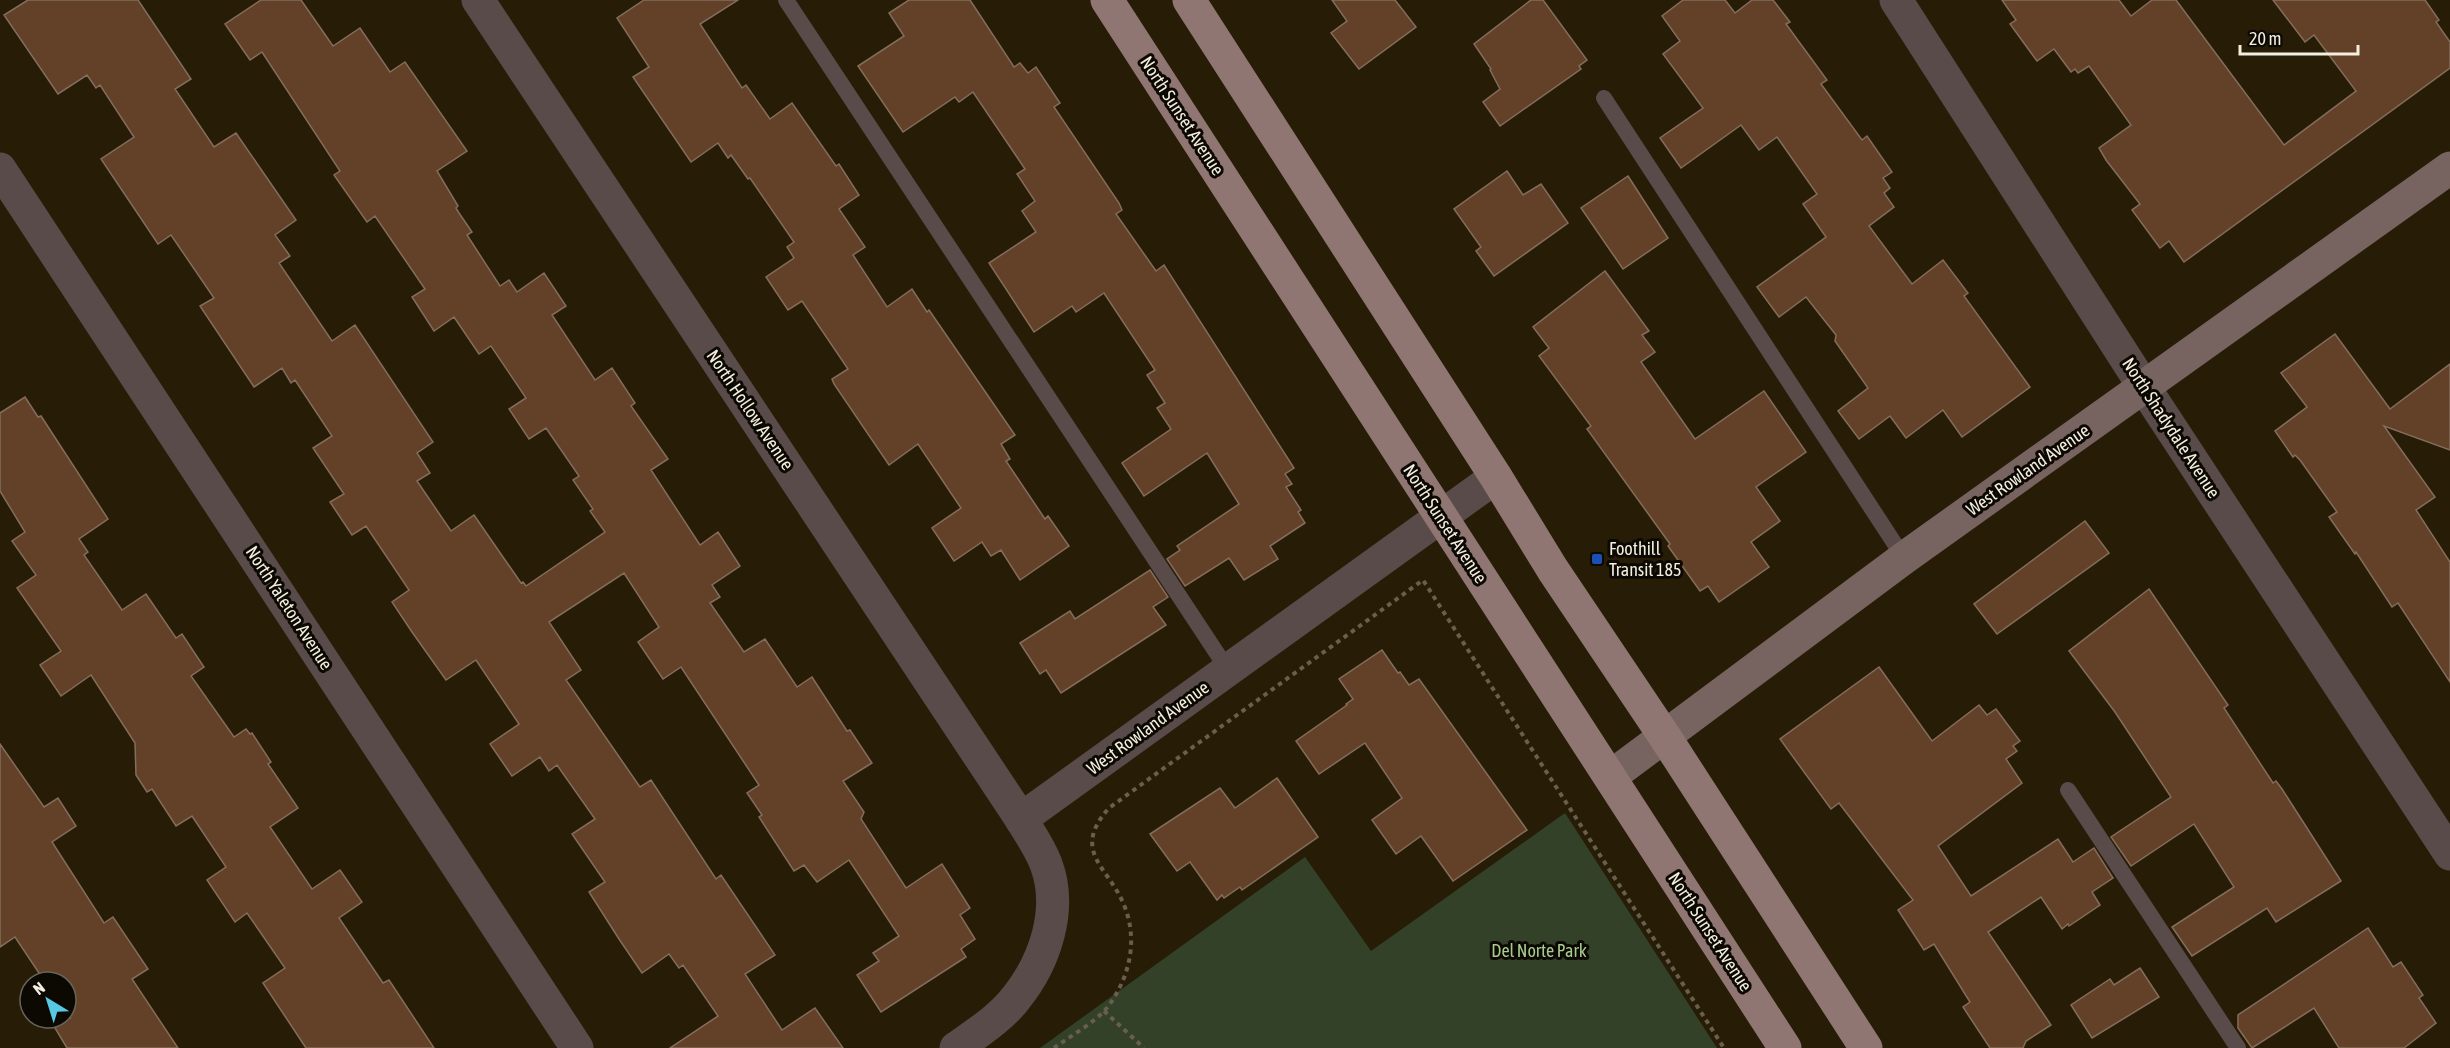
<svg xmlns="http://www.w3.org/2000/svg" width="2450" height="1048" font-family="'Asap Condensed',sans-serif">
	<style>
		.green { fill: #334129 }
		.building { fill: #624128; stroke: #846d5c; stroke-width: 1.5 }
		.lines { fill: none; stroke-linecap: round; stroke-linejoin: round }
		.path { stroke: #685f4c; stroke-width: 4; stroke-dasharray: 4.5 4.5; stroke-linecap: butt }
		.lane { stroke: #584b49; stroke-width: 16 }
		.street { stroke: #584b49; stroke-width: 33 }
		.secondary { stroke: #776360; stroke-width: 33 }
		.primary { stroke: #907672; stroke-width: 33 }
		.transit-dot { fill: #1a4fb4; stroke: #0c0802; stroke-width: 2 }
		.labels { text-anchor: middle; stroke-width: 6; stroke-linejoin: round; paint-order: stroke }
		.street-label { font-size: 18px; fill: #f4eee0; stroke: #0c0802 }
		.poi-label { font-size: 18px; fill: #f4eee0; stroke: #0c0802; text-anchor: start }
		.park-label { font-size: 18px; fill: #a8cb8f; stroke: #0c0802 }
	</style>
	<rect width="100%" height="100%" fill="#271d07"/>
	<!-- green -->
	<polygon class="green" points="1565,813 1717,1048 1040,1048 1305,857 1371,951"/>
	<!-- building -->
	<g class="building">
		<polygon points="28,0 138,0 191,79 175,89 214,147 236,133 296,220 275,235 290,256 279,263 332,341 355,325 433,442 417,453 430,473 417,481 451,531 474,515 521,583 523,582 526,586 605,532 590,511 593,509 573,480 579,476 546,428 529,439 509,409 526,398 491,346 479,354 454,317 434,331 412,297 425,289 375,216 367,222 334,175 340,171 262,52 250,60 225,24 261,0 301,0 333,46 360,28 390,72 405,62 467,151 437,171 458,206 456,208 459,213 472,232 467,235 500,286 509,280 517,292 544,273 566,306 552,315 595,380 612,368 635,403 631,406 668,459 651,470 700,545 718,532 740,566 712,585 720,597 710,603 744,652 765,639 797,687 812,677 847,731 850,730 872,763 843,781 864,812 861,819 906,888 942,864 970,908 960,915 975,939 961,949 966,957 881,1012 857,975 879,961 873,953 899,936 849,860 817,882 804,865 794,871 759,817 762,815 747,793 759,785 681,667 663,679 638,642 659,627 624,573 549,622 581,670 566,680 640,787 651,780 716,879 721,875 775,955 745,974 782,1030 815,1008 843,1048 670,1048 718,1016 683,965 679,968 669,954 642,973 619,939 589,892 605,882 572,834 595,819 557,765 549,771 540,757 512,776 490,744 519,724 476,660 446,680 412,632 392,602 409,590 366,526 352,535 330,502 344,494 313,448 332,436 295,380 291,383 282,368 254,387 200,306 214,298 171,235 158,244 101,159 134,137 100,85 96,88 87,75 58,94 4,15"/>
		<polygon points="644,0 738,0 700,24 742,88 746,85 770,119 792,103 836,166 839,164 859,195 839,209 865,247 853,255 887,307 912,289 927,312 929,310 1015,435 1001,444 1010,459 1006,461 1045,519 1048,516 1069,546 1020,580 1001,550 991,556 982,542 954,561 932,528 961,508 918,444 889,465 834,384 832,379 848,369 802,301 788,310 766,277 794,258 787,247 794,242 750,178 748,179 731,155 728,158 718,143 691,162 633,77 649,67 617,18"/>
		<polygon points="909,0 970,0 1014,67 1020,63 1028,73 1036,67 1060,103 1054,107 1119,203 1122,210 1116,214 1156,271 1164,265 1294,468 1285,474 1292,484 1286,487 1301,510 1298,512 1305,523 1270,546 1278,559 1244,580 1229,558 1185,586 1167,559 1180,550 1177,546 1239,504 1207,453 1144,496 1122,463 1171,429 1157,408 1165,403 1147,375 1155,370 1104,293 1076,312 1072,306 1034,332 989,263 1036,232 1022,211 1035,201 1017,174 1025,169 973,92 959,102 955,97 903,132 858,66 904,36 889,13"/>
		<polygon points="1332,0 1395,0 1416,27 1359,69 1331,33 1347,21"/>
		<polygon points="1531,0 1543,0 1587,60 1579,66 1581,69 1500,126 1483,102 1500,89 1490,70 1491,69 1474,44"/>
		<polygon points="1683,0 1725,0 1735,13 1752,0 1773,0 1790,22 1786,24 1827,80 1821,84 1862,140 1867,136 1892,172 1883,178 1890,188 1884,193 1894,207 1869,226 1912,284 1943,260 1968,293 1964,296 2030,387 1962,437 1943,410 1906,438 1890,416 1859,439 1838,411 1868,388 1835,341 1836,335 1806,297 1779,317 1757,287 1826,237 1803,204 1817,194 1777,137 1759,150 1741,125 1681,168 1660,138 1703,108 1663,54 1680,41 1662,16"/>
		<polygon points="2002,0 2119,0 2131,16 2152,0 2176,0 2284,145 2356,91 2314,35 2305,42 2273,0 2425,0 2439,20 2436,22 2450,42 2450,68 2184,262 2169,241 2160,248 2132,210 2140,204 2106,160 2099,148 2131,125 2089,66 2078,73 2075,69 2071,72 2054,49 2037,61 2010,24 2016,20"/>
		<polygon points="1507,171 1523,195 1541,184 1568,223 1494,276 1476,251 1481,247 1454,209"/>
		<polygon points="1628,176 1668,238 1623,269 1581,208"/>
		<polygon points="1605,271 1649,331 1642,335 1655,352 1641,362 1695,439 1764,391 1806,452 1756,487 1780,521 1751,542 1769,567 1719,602 1708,586 1700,591 1668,546 1670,544 1587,429 1591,426 1539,356 1549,348 1533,327"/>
		<polygon points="2335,334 2390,409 2450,364 2450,450 2384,426 2435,497 2416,510 2450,562 2450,682 2398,603 2392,607 2356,552 2355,554 2329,517 2337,512 2300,460 2295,455 2293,457 2275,431 2307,407 2281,373"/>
		<polygon points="25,397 38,417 41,416 108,519 79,539 88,552 84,555 122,610 146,594 176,638 182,634 204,667 191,676 234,737 246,729 250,734 252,733 271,762 268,764 298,808 270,827 312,889 340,870 362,902 339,918 383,983 389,980 434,1048 306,1048 263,983 285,968 247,913 235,922 207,880 226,867 192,816 176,826 152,789 147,792 136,775 135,743 91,675 61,696 40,665 61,651 17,588 36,575 12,541 25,532 0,491 0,413"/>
		<polygon points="2085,521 2109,553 1997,634 1974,604"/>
		<polygon points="1150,570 1168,597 1153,607 1166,625 1061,693 1046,670 1040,674 1020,643 1070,611 1075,619"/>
		<polygon points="2149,589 2228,705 2224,708 2273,783 2276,781 2282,789 2341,881 2276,922 2267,908 2192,956 2172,927 2234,887 2194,824 2131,866 2111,837 2171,797 2115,712 2069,651"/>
		<polygon points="1382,650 1398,673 1400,672 1409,685 1419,679 1527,830 1453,881 1421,836 1396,854 1372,820 1402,798 1365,743 1319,774 1296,741 1347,705 1346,704 1353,699 1339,679"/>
		<polygon points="1879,667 1932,741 1979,705 1987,715 1996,709 2020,741 2013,746 2017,751 2006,759 2022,783 1938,846 1971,896 2058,839 2073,862 2094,848 2113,878 2092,892 2100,905 2069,926 2068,924 2062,929 2041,897 1988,932 2051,1025 2026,1041 2023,1048 1990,1048 1963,1007 1970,1002 1934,944 1924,950 1898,910 1913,900 1839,803 1831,809 1780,739"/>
		<polygon points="0,744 44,807 58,798 76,826 52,842 104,923 113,917 148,969 132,979 178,1048 67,1048 49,1018 70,1018 66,1013 66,982 45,982 15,937 0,947"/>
		<polygon points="1277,778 1318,837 1242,890 1240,887 1224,898 1222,895 1217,900 1190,862 1177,871 1150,834 1220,788 1235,808"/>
		<polygon points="2368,928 2393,967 2401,962 2423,995 2419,998 2436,1023 2404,1048 2339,1048 2314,1008 2252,1048 2238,1028 2238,1015"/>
		<polygon points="2140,968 2159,997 2092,1038 2071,1005 2110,979 2114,985"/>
	</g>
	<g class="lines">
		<!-- path -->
		<g class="path">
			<polyline points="1104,1011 1144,1048"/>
			<path d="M 1054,1048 C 1069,1037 1094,1023 1106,1009 C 1129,980 1139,941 1124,905 C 1109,867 1070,852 1109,808 L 1423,580 L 1724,1048"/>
		</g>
		<!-- lane -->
		<g class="lane">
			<polyline points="786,0 1228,670"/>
			<polyline points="1604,98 1904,558"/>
			<polyline points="2068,790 2238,1048"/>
		</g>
		<!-- street -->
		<g class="street">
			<path d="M 478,0 L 1021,819 C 1030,834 1040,848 1046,864 C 1063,909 1045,962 1016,998 C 1001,1018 977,1033 956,1048"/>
			<polyline points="1896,0 2144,387 2450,854"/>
			<polyline points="0,169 577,1048"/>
			<polyline points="1021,819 1496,477"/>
		</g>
		<!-- secondary -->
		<polyline class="secondary" points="1610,777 1904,558 2450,168"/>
		<!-- primary -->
		<g class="primary">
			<polyline points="1107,0 1785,1048"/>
			<polyline points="1189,0 1496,477 1553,570 1665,737 1866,1048"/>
		</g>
	</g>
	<!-- markers -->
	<rect class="transit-dot" x="1591" y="553" width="12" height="12" rx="3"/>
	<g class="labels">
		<!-- street labels -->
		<g class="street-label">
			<text transform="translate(1182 116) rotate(57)" y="6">North Sunset Avenue</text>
			<text transform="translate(750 410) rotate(56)" y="6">North Hollow Avenue</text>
			<text transform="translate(2171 428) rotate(57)" y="6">North Shadydale Avenue</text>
			<text transform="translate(2028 470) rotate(-35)" y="6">West Rowland Avenue</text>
			<text transform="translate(1445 524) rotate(57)" y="6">North Sunset Avenue</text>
			<text transform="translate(289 608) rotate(57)" y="6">North Yaleton Avenue</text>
			<text transform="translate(1148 728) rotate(-36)" y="6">West Rowland Avenue</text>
			<text transform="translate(1710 932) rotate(57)" y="6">North Sunset Avenue</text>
		</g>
		<!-- poi labels -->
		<g class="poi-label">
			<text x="1609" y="555">Foothill<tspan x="1609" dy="21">Transit 185</tspan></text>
		</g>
		<!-- park labels -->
		<g class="park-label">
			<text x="1539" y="957">Del Norte Park</text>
		</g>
	</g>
	<!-- north arrow -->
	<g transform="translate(48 1000) rotate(322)"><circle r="28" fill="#0c0802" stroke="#69645b" stroke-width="1.5"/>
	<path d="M0-4.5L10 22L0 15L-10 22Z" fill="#57c9e3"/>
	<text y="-9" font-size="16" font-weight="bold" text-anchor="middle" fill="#f4eee0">N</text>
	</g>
	<!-- scale -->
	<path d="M2240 45v9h118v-9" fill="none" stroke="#f4eee0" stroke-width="3"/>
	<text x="2249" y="45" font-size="18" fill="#f4eee0" stroke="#0c0802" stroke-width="4.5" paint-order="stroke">20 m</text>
</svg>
